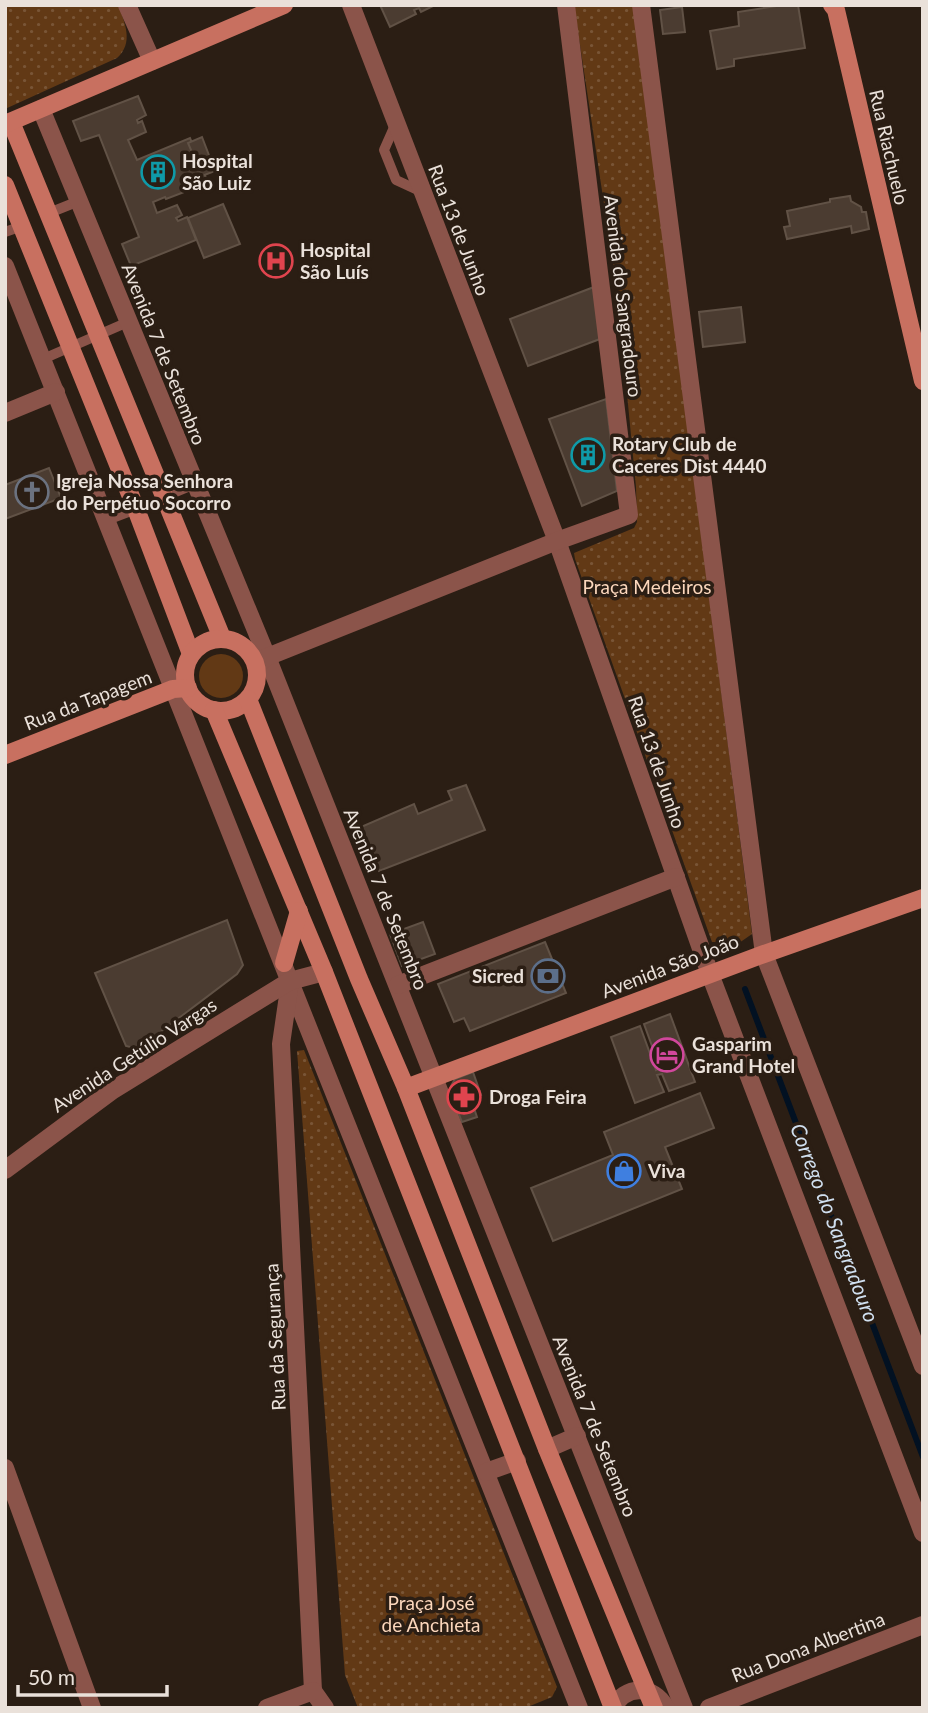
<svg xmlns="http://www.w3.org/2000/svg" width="928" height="1713" font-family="Lato,sans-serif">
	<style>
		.grass { fill: #623915 }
		.park { fill: url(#park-dots) }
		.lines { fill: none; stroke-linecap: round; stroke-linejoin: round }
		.stream { stroke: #021122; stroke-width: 6 }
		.building { fill: #4b3c31; stroke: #615246; stroke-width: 2 }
		.lane { stroke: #8b544a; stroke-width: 10 }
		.street { stroke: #8b544a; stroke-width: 18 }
		.secondary { stroke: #c87060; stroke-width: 18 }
		.labels { text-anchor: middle; stroke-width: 7; stroke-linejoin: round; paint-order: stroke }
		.street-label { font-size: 19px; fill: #eae1da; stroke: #2b1e14 }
		.poi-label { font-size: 19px; font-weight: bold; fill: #eae1da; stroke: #2b1e14; text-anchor: start }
		.park-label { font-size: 19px; fill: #fcd7bc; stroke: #2b1e14 }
		.water-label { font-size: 21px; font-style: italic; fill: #d0dfef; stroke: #2b1e14 }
	</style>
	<defs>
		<pattern id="park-dots" width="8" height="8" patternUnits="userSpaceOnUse" patternTransform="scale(1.75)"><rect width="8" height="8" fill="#623915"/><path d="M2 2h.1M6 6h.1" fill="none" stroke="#795536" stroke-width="1.8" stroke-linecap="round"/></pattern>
	</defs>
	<rect width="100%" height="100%" fill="#2b1e14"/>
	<!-- grass -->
	<circle class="grass" cx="221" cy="676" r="22"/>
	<!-- park -->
	<g class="park">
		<path d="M 5,5 L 118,5 C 125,23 134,43 117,58 L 5,109 Z"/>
		<polygon points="574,5 634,5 752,934 739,943 712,942 575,559 574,553 634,528 637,522 636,487 617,290"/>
		<polygon points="304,1050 557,1687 552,1697 525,1708 358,1708 345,1675 297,1051"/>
	</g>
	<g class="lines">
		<!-- stream -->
		<polyline class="stream" points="745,989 923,1457"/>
	</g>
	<!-- building -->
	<g class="building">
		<polygon points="380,5 435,5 421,12 419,8 414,10 416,14 390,27"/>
		<polygon points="783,5 798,5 805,48 734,59 734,66 717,69 710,31 739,26 738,12"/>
		<polygon points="682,7 685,32 663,34 660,10"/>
		<polygon points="138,96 146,115 137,120 138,123 142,121 146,132 128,140 137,160 190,138 208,183 166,199 165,197 153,202 157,213 177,205 182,215 176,218 178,221 187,217 196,240 131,266 122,244 139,237 99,135 81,141 73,121"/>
		<polygon points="202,137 215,171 202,176 188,143"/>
		<polygon points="850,196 851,201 861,207 862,212 866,212 869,229 852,233 851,226 787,239 784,227 790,226 787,211 830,202 830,199"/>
		<polygon points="223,204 240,244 204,258 188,218"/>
		<polygon points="594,287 600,339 528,366 510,319"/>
		<polygon points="741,307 745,342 703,347 699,312"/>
		<polygon points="606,399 617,491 582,506 549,419"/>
		<polygon points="49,468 61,498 5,519 5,485"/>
		<polygon points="466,785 485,830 379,871 361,827 414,804 418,814 452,800 448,791"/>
		<polygon points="227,920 243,965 237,974 138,1049 126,1046 95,973"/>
		<polygon points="423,922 435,954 402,966 390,934"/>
		<polygon points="545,942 566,993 470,1031 464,1018 454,1022 438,984"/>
		<polygon points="670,1014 695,1082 669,1091 662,1074 657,1075 664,1092 635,1103 611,1037 640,1026 656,1070 660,1068 644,1024"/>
		<polygon points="473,1072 481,1095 471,1099 477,1117 462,1122 450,1092 451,1086 455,1079"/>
		<polygon points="700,1093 714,1128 665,1147 682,1189 553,1241 531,1188 613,1155 604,1132"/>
	</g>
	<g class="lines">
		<!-- lane -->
		<g class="lane">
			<polyline points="396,123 384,150 396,180 422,192"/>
			<polyline points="49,213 79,201"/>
			<polyline points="5,232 22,226"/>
			<polyline points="43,359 128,322"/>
			<polyline points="164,497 195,484"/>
			<polyline points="107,520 136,509"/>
		</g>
		<!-- street -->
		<g class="street">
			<polyline points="127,5 152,61"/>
			<polyline points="351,5 557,541 710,974 923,1533"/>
			<polyline points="641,5 764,954 923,1366"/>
			<polyline points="41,109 267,657 684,1708"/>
			<polyline points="5,266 579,1708"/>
			<polyline points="5,413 56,392"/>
			<polyline points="256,665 267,657 557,541 629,515 566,5"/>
			<polyline points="290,982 281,1044 313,1691"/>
			<polyline points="398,985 676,877"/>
			<polyline points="5,1170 113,1090 290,981 324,972"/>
			<polyline points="547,1449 577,1436"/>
			<polyline points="5,1468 92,1708"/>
			<polyline points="486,1472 517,1461"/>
			<polyline points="313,1691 325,1708"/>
			<polyline points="267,1708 313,1691"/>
			<path d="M 613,1708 C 625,1685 653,1684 666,1708"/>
			<polyline points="709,1708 923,1625"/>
		</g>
		<!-- secondary -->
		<g class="secondary">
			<polyline points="832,5 836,10 923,381"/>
			<polyline points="11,122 222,638"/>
			<polyline points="5,124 284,5"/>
			<polyline points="5,185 136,509 191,654"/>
			<circle cx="221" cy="675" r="36"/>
			<polyline points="248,699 359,979 406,1088 547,1449 654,1708"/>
			<polyline points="214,710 324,972 613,1708"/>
			<polyline points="5,755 173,689 188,688"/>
			<polyline points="284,963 299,911"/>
			<polyline points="406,1088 764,954 923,898"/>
		</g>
	</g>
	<!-- icons -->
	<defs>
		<symbol id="building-ring" viewBox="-11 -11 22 22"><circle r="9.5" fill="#2b1e14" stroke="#0f9aa8" stroke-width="1.5"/><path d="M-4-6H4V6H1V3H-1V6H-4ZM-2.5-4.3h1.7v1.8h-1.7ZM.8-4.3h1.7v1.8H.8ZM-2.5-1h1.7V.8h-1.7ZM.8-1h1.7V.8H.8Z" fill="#0f9aa8"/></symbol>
		<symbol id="hospital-ring" viewBox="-11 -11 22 22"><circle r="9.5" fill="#2b1e14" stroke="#e0444e" stroke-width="1.5"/><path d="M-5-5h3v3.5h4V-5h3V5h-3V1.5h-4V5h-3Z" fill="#e0444e"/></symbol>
		<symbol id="church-ring" viewBox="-11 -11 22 22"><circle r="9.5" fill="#2b1e14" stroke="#6b7280" stroke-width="1.5"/><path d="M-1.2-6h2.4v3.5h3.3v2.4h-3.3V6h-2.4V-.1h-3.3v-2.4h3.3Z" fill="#6b7280"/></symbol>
		<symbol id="bank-ring" viewBox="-11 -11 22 22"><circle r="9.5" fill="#2b1e14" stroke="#5c6f8a" stroke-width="1.5"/><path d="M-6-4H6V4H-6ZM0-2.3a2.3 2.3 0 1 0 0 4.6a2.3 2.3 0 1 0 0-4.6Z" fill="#5c6f8a"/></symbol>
		<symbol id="hotel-ring" viewBox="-11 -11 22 22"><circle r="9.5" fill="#2b1e14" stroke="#d1479c" stroke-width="1.5"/><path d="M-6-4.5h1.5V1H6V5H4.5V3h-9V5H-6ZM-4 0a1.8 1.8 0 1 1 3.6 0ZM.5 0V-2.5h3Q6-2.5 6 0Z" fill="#d1479c"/></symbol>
		<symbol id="pharmacy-ring" viewBox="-11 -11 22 22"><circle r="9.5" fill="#2b1e14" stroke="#e0444e" stroke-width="1.5"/><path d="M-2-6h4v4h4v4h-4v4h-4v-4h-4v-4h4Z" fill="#e0444e"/></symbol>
		<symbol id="shop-ring" viewBox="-11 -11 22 22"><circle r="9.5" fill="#2b1e14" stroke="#3f7fe0" stroke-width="1.5"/><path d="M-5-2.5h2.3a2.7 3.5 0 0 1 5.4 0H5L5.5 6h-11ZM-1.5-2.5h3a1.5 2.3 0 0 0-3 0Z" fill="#3f7fe0"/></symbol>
	</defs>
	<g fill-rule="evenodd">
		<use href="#building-ring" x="139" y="153" width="38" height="38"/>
		<use href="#hospital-ring" x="257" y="242" width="38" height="38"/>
		<use href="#building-ring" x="569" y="436" width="38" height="38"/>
		<use href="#church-ring" x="13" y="473" width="38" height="38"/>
		<use href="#bank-ring" x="529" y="957" width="38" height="38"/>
		<use href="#hotel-ring" x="648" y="1036" width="38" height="38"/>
		<use href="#pharmacy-ring" x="445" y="1078" width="38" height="38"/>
		<use href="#shop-ring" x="605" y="1152" width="38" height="38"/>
	</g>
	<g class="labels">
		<!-- street labels -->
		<g class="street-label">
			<text transform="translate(889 147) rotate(77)" y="7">Rua Riachuelo</text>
			<text transform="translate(459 230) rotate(69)" y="7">Rua 13 de Junho</text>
			<text transform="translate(623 296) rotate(83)" y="7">Avenida do Sangradouro</text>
			<text transform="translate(164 354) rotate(68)" y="7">Avenida 7 de Setembro</text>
			<text transform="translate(88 700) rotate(-21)" y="7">Rua da Tapagem</text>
			<text transform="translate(657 762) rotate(71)" y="7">Rua 13 de Junho</text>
			<text transform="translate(386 899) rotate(68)" y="7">Avenida 7 de Setembro</text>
			<text transform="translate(670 966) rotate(-21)" y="7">Avenida São João</text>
			<text transform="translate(134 1055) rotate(-33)" y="7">Avenida Getúlio Vargas</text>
			<text transform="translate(275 1337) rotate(-93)" y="7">Rua da Segurança</text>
			<text transform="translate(595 1426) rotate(68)" y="7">Avenida 7 de Setembro</text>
			<text transform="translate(808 1647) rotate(-21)" y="7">Rua Dona Albertina</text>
		</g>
		<!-- poi labels -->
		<g class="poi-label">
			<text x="182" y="168">Hospital<tspan x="182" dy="22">São Luiz</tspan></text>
			<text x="300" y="257">Hospital<tspan x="300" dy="22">São Luís</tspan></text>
			<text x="612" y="451">Rotary Club de<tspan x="612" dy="22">Caceres Dist 4440</tspan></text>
			<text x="56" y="488">Igreja Nossa Senhora<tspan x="56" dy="22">do Perpétuo Socorro</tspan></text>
			<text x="524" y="983" text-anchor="end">Sicred</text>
			<text x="692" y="1051">Gasparim<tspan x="692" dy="22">Grand Hotel</tspan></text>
			<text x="489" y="1104">Droga Feira</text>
			<text x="648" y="1178">Viva</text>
		</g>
		<!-- park labels -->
		<g class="park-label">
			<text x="647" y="594">Praça Medeiros</text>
			<text x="431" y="1610">Praça José<tspan x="431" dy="22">de Anchieta</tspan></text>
		</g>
		<!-- water labels -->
		<g class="water-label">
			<text transform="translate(834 1223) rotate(69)" y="7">Corrego do Sangradouro</text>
		</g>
	</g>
	<!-- border -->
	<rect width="928" height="1713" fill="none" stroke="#eae1da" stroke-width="14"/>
	<!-- scale -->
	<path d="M18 1685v10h149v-10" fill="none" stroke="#eae1da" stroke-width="3.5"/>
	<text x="28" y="1685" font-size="21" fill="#eae1da" stroke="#2b1e14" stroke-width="5" paint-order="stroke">50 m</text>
</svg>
